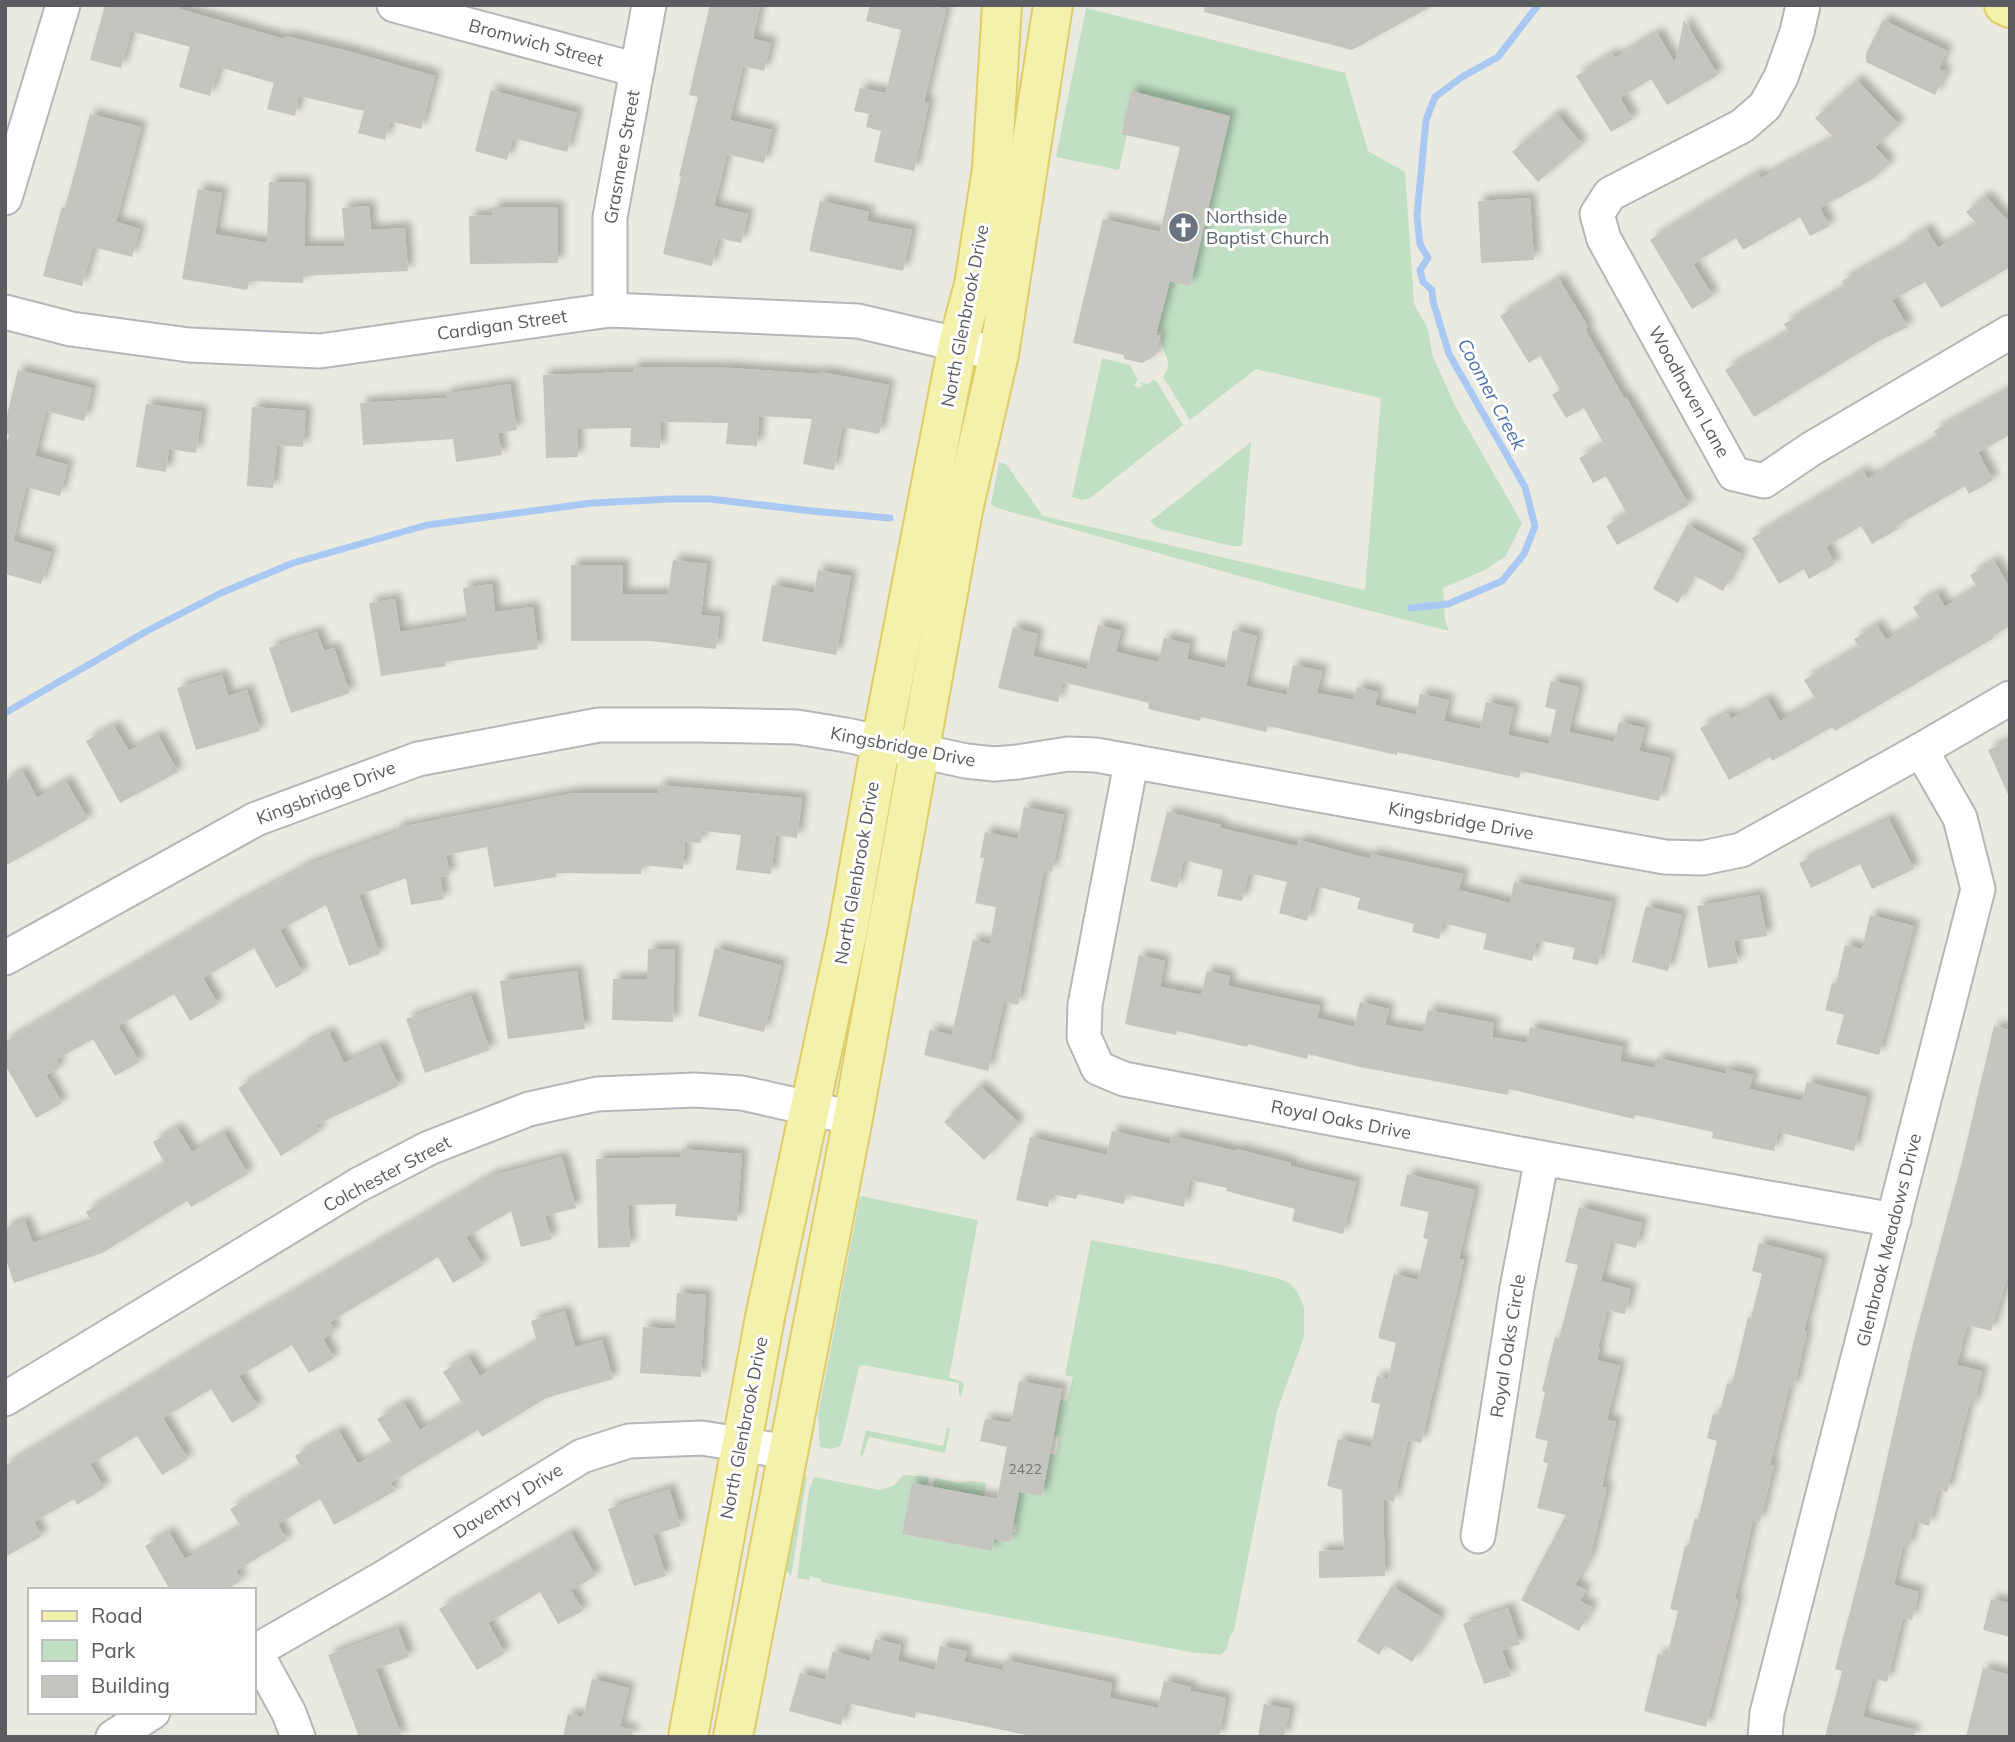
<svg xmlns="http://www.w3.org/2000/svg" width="2015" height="1742" font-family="Mulish,sans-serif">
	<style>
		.green { fill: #c1dfc5 }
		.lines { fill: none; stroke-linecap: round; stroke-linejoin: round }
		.stream { stroke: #a9c9f3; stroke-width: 7 }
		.building { fill: #c6c4be; filter: url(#shadow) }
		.minor-casing { stroke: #b4b6ba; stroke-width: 37 }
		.major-casing { stroke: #decc67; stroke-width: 42 }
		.minor { stroke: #fff; stroke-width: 33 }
		.major { stroke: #f4f1ad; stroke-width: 38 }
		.labels { text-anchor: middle; stroke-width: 6; stroke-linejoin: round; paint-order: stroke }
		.number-label { font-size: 14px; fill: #757678 }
		.street-label { font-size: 18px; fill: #5a5c60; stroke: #fff }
		.worship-label { font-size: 18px; fill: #5b616d; stroke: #fff; text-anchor: start }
		.water-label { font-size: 19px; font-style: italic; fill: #5073b2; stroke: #fff }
	</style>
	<defs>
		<filter id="shadow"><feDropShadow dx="6" dy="-6" stdDeviation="3.5" flood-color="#0004"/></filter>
	</defs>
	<rect width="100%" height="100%" fill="#ebeae1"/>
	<!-- green -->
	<g class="green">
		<path d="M 1086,8 L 1345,73 L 1368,151 L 1405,172 L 1414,304 L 1428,329 L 1432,354 L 1455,406 L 1522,523 L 1506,556 L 1485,570 L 1443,588 L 1445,620 L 1449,631 L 1297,592 L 997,508 L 991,504 L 999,462 L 1006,464 L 1043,516 L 1365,590 L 1381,398 L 1256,369 L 1190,420 L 1163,377 C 1177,357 1157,354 1162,332 L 1157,331 L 1170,281 L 1190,285 L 1230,116 L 1132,92 L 1121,133 L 1127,135 L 1119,170 L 1056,157 Z"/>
		<polygon points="1102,358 1130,365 1138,380 1134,385 1138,388 1142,385 1139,382 1148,384 1153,380 1157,382 1183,425 1090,498 1082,500 1072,497"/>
		<polygon points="1251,442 1242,546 1232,546 1157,528 1150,521 1156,517"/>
		<polygon points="860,1196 978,1220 949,1378 962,1381 964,1385 961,1397 959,1395 959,1383 862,1365 859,1367 842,1442 840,1446 831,1449 820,1447 818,1415"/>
		<polygon points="1091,1240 1226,1266 1280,1279 1289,1283 1297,1291 1304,1307 1304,1337 1277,1411 1234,1630 1229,1638 1227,1650 1220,1655 1190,1652 862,1590 821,1582 821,1579 810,1576 809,1580 797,1578 809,1490 814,1477 880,1490 893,1486 904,1475 929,1477 927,1486 912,1484 902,1534 992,1551 994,1539 1016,1532 1017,1525 1013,1524 1019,1492 1042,1496 1050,1454 1056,1455 1059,1437 1054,1436 1060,1400 1067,1401 1073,1377 1065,1375"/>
		<polygon points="947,1428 950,1428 945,1453 869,1437 863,1455 860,1456 866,1430 943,1446"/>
		<polygon points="807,1476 791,1576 783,1568 787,1545 790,1545 793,1534 790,1533 801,1480"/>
		<polygon points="935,1478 958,1483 972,1481 986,1483 984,1497 933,1488"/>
	</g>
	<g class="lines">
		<!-- stream -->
		<g class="stream">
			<polyline points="1411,608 1448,604 1502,581 1524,554 1535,526 1525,487 1449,354 1433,301 1432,290 1423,282 1420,270 1428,258 1420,244 1417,216 1426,120 1435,97 1462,77 1498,57 1538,5"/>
			<polyline points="5,713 147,631 221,593 293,563 427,525 592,503 672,499 710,499 812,511 890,518"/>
		</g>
	</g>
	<!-- building -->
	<g class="building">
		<polygon points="105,5 181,5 180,9 284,39 285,36 348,51 435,76 421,129 390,121 385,140 358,133 364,111 299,96 295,116 267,109 274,83 219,67 210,96 179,87 190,47 131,31 121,68 90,60"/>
		<polygon points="710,5 760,5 753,39 771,43 764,71 743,66 730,120 772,130 764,163 727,154 714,206 748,214 741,243 718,238 712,266 663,254 681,177 679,176 698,97 689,95"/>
		<polygon points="870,5 928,5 946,9 924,102 929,102 914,171 874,162 881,131 866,127 869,114 854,111 860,88 886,93 901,30 866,21"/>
		<polygon points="1205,5 1434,5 1352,50 1204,12"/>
		<polygon points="1684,20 1718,75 1667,105 1651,79 1620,98 1633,119 1611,132 1576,76 1612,54 1615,58 1657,33 1675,63"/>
		<polygon points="1883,20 1947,51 1939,69 1946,72 1935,95 1866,62 1866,54"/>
		<polygon points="1857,80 1899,125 1875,147 1890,163 1873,179 1820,208 1830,226 1810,236 1800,217 1743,250 1736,238 1693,264 1713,296 1692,309 1650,240 1758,173 1761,178 1834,138 1815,118"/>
		<polygon points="491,90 577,113 567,152 513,138 507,160 475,151"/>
		<polygon points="1131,91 1230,116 1190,286 1170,281 1156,335 1160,336 1156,355 1142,363 1124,359 1124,355 1073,343 1103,219 1160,232 1180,147 1121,134"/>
		<polygon points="90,114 141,127 116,222 140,229 132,257 93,247 82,286 43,276 62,207 65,208"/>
		<polygon points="1557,114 1582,144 1538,182 1512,152"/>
		<polygon points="269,182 306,183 304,246 345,246 342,208 369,206 371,230 405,228 408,271 303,276 303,283 249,281 247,290 182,279 198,189 222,193 215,234 267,243"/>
		<polygon points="1985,196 2010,223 2010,267 1941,308 1925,282 1892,300 1908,327 1877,342 1754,417 1725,370 1789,332 1784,324 1845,287 1842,281 1904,246 1902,244 1926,229 1938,248 1977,224 1966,212"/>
		<polygon points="1530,198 1534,260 1481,263 1478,201"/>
		<polygon points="820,201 869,212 867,221 912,230 903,271 809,251"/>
		<polygon points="492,207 558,207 558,263 470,264 469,216 493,215"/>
		<polygon points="1559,279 1588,327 1585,329 1624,398 1626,397 1689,505 1617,545 1606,526 1627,514 1606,476 1593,483 1579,458 1604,444 1584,408 1566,418 1552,395 1560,390 1540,356 1529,363 1500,316"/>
		<polygon points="633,367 731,368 820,374 821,372 889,385 879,434 842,427 834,470 803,464 812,419 759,416 757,446 726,444 728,423 661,422 660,448 630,447 631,428 577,429 578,457 546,458 543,375 633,372"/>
		<polygon points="18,370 92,388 84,421 46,411 35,456 68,465 60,496 26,487 13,541 51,552 41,584 5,574 5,451 9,434 5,433 5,423"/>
		<polygon points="510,384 517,430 498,433 502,455 456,462 453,439 363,445 360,403 446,398 446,394"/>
		<polygon points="2010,389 2010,435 1978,452 1993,480 1969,494 1965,486 1896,526 1898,529 1872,544 1861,526 1826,547 1835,564 1809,579 1804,569 1779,584 1752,538 1863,471 1868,479 1938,438 1934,431"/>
		<polygon points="146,404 202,412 196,453 169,449 166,472 136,467"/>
		<polygon points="252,407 306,411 303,447 277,445 273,488 247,486"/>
		<polygon points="1687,525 1742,554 1723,591 1693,575 1678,603 1653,589"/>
		<polygon points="673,560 707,564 701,615 720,617 716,649 651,641 571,641 571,565 623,565 623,594 668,594"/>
		<polygon points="1994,561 2010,588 2010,626 1993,636 1994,638 1835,731 1832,727 1772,761 1770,757 1729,780 1700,728 1728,713 1731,719 1767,699 1780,721 1816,700 1804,680 1859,648 1854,639 1877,625 1886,640 1920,619 1913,607 1937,593 1945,607 1977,588 1970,575"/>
		<polygon points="818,570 851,576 836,655 762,641 772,585 814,593"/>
		<polygon points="492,584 495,612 533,607 538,649 445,662 446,666 381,676 369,603 395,599 400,632 467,621 463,588"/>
		<polygon points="1098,625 1121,631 1116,652 1158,662 1164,638 1190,644 1187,659 1225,668 1233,630 1257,636 1246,686 1287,695 1293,665 1322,671 1317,693 1354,700 1357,687 1378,692 1375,705 1416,715 1420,694 1449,700 1444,721 1480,729 1486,702 1514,708 1508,735 1549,744 1556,710 1545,707 1551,681 1579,687 1569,732 1614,742 1619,722 1645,728 1639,751 1670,758 1659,801 1521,771 1519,778 1397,752 1397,755 1268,726 1266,732 1201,717 1200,721 1148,709 1149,703 1063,682 1058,702 998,688 1013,627 1038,634 1033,656 1087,669"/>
		<polygon points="317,632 324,651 334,648 350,693 291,713 269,648"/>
		<polygon points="222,675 228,696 247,690 260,731 196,750 177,688"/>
		<polygon points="114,726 129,751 158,735 178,772 120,803 86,741"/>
		<polygon points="2010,740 2010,799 1988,750"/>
		<polygon points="22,771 37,798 66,781 88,819 5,866 5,781"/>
		<polygon points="659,785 802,798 797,838 776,835 771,874 736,870 741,835 702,831 701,843 685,842 683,869 641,865 641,874 556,873 556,877 494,887 487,847 446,855 450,875 440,877 444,899 411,905 406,878 359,895 380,954 349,966 326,905 280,930 303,973 276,988 254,948 203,978 218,1004 190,1021 174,994 118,1026 140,1062 115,1076 93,1039 56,1060 60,1068 46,1075 62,1103 36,1118 5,1065 5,1042 231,907 310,864 397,832 396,828 573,793 658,793"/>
		<polygon points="1024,807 1064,815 1052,872 1044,870 1018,1005 1004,1002 988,1071 924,1055 930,1030 952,1035 973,940 990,944 996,907 975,903 984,858 980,858 985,832 1018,839"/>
		<polygon points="1167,812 1221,825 1220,828 1297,846 1299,840 1370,859 1371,854 1463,874 1459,890 1510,903 1514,882 1612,902 1598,965 1572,959 1575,948 1537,940 1532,961 1483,949 1487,934 1443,923 1439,939 1412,932 1414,924 1357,909 1360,898 1316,886 1307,921 1279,913 1287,882 1249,873 1242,901 1217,896 1223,870 1184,860 1177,888 1150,881"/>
		<polygon points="1889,819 1914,869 1872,889 1860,864 1811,888 1799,863"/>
		<polygon points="1759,895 1767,936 1734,941 1738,963 1708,968 1697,906"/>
		<polygon points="1646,906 1682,915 1668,971 1632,962"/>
		<polygon points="1870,915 1914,926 1879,1055 1836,1044 1844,1015 1825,1010 1832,983 1836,984 1845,945 1862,949"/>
		<polygon points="715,948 781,965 764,1032 698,1016"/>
		<polygon points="648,949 675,949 673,1022 612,1020 613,979 647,979"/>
		<polygon points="1139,955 1165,961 1160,987 1201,995 1207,971 1230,976 1228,986 1320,1006 1317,1018 1354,1027 1360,1002 1389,1009 1385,1025 1423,1032 1428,1010 1494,1023 1492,1037 1527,1043 1530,1027 1623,1047 1620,1061 1655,1068 1657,1058 1726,1074 1727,1069 1753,1075 1749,1089 1802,1101 1807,1082 1867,1097 1854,1151 1778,1132 1774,1151 1712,1138 1713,1132 1635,1115 1634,1119 1509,1089 1508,1095 1360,1067 1308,1054 1307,1059 1248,1044 1247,1047 1177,1031 1176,1035 1125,1024"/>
		<polygon points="577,971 585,1029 508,1039 500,981"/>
		<polygon points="471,996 490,1050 425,1073 406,1019"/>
		<polygon points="1994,1026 2010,1030 2010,1268 1991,1331 1967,1325 1957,1365 1982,1371 1974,1406 1969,1405 1947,1492 1938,1490 1929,1526 1915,1522 1908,1548 1903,1546 1894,1585 1919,1592 1912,1620 1903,1617 1887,1682 1873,1678 1863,1717 1915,1730 1914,1737 1825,1737 1842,1671 1835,1669 1869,1538 1913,1344 1962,1162"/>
		<polygon points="329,1032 344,1063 380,1046 399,1086 316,1125 320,1131 281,1156 238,1088 303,1047 302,1045"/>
		<polygon points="980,1086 1019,1123 984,1160 944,1122"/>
		<polygon points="177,1128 192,1152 224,1133 248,1174 191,1207 187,1201 102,1253 14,1283 5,1257 5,1228 25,1221 33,1243 92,1222 86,1212 165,1164 153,1142"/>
		<polygon points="1112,1131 1170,1144 1172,1136 1236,1151 1237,1149 1291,1163 1291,1166 1356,1182 1343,1234 1292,1221 1295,1209 1226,1191 1227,1188 1190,1180 1184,1207 1126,1194 1124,1204 1078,1194 1076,1199 1051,1194 1048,1207 1016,1200 1030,1137 1107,1155"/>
		<polygon points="681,1149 742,1154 737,1221 675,1216 676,1204 628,1205 630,1247 598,1248 596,1159 680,1157"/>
		<polygon points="562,1157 576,1208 545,1216 552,1239 521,1247 511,1211 466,1237 483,1265 453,1283 438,1257 330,1322 335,1331 323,1339 334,1358 309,1373 292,1345 239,1376 258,1407 232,1423 211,1389 163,1418 188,1459 162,1475 137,1436 90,1464 104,1488 77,1505 74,1499 34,1522 42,1536 5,1557 5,1466 190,1353 491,1176"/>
		<polygon points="1407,1174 1475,1190 1459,1259 1464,1260 1421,1443 1408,1440 1394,1502 1383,1499 1385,1576 1319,1578 1319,1551 1344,1550 1342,1490 1327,1486 1338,1439 1371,1447 1380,1404 1371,1402 1377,1376 1388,1379 1396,1343 1378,1338 1394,1274 1418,1280 1428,1239 1423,1238 1429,1212 1400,1206"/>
		<polygon points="1579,1207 1642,1223 1636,1248 1611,1242 1601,1281 1631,1289 1625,1314 1607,1310 1598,1348 1600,1349 1597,1360 1620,1366 1607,1420 1616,1422 1602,1487 1607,1488 1590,1557 1575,1585 1586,1590 1580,1601 1592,1607 1579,1631 1521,1600 1566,1515 1537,1508 1548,1463 1543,1462 1548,1441 1535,1438 1545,1392 1542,1391 1555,1337 1559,1338 1578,1265 1565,1262"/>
		<polygon points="1759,1243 1822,1259 1804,1331 1807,1331 1794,1388 1789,1387 1770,1465 1774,1465 1760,1521 1753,1520 1735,1599 1738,1600 1706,1727 1644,1711 1658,1654 1667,1656 1678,1611 1670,1609 1685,1546 1688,1546 1695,1518 1698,1519 1717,1441 1707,1438 1713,1414 1719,1415 1727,1383 1732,1384 1748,1317 1751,1318 1762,1274 1752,1271"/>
		<polygon points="677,1293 706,1295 701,1377 640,1373 643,1327 675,1329"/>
		<polygon points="565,1311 575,1347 602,1340 613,1379 546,1398 482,1437 478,1430 390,1483 395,1491 334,1525 320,1499 278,1524 287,1540 236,1571 242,1580 226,1590 170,1590 145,1546 169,1532 185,1559 241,1527 230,1509 301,1467 295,1456 339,1431 358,1464 393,1444 377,1419 404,1403 420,1430 463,1404 443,1372 468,1357 480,1376 537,1342 531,1321"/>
		<polygon points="1019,1381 1062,1389 1042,1496 1019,1492 1010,1542 994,1539 992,1551 902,1534 912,1483 997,1499 1007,1447 980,1441 985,1419 1011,1423"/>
		<polygon points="669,1489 681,1526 653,1535 666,1576 634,1586 608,1509"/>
		<polygon points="571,1533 596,1576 571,1590 583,1611 558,1624 540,1592 488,1623 505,1653 477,1670 439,1609"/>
		<polygon points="1392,1586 1441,1617 1412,1662 1385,1645 1379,1655 1357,1641"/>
		<polygon points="1991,1599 2010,1603 2010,1637 1983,1630"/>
		<polygon points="1508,1608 1520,1644 1502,1650 1511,1676 1484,1684 1463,1624"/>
		<polygon points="398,1629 409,1657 376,1669 402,1737 359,1737 328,1655"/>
		<polygon points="875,1639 901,1645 898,1661 935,1670 940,1646 967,1651 964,1662 1003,1670 1005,1660 1112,1683 1110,1698 1158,1708 1164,1681 1191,1687 1190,1691 1226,1698 1219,1737 1036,1737 916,1712 915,1718 847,1703 841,1725 789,1711 800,1673 825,1680 833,1651 870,1661"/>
		<polygon points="1983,1668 2010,1675 2010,1737 1966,1737"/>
		<polygon points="592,1679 629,1688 620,1727 633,1730 632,1737 563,1737 568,1714 583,1717"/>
		<polygon points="1264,1704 1290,1709 1284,1737 1258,1737"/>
	</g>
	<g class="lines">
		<defs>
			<g id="minor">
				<polyline points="394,5 637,70"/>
				<polyline points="1803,5 1797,32 1781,77 1765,106 1742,126 1610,194 1597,214 1604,239 1734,474 1764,481 1811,449 2010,332"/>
				<polyline points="5,198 63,5"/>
				<polyline points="610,310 610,217 649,5"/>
				<polyline points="5,312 71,329 189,345 320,351 610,310 858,321 999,354"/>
				<polyline points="1131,763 1085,1005 1084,1037 1098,1068 1124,1079 1542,1158 1894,1220"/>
				<polyline points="5,958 256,819 418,759 599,725 700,725 797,727 846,735 966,761 994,764 1018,762 1068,754 1096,755 1665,857 1702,858 1741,850 1921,750 2010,698"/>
				<polyline points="5,1399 358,1185 429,1148 529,1109 597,1094 695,1090 742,1093 853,1118"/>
				<polyline points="1478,1536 1517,1288 1542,1158"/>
				<polyline points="255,1651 289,1713 298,1737"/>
				<polyline points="254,1652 383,1578 582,1456 629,1441 702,1438 788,1452"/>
				<polyline points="113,1737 153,1712"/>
				<polyline points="1765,1737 1767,1713 1978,889 1960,818 1921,750"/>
			</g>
			<g id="major">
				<polyline points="2004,5 2010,8"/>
				<polyline points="688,1737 765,1317 847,935 881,743 958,344 974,285 992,169 1002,5"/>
				<polyline points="733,1737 853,1118 963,510 999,354 1053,5"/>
			</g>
		</defs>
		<!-- minor casing -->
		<use href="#minor" class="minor-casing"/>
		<!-- major casing -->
		<use href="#major" class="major-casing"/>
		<!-- minor -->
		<use href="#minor" class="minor"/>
		<!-- major -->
		<use href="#major" class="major"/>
	</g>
	<!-- icons -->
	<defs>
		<symbol id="church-disc" viewBox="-11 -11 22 22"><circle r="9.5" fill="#6b7280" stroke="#fff"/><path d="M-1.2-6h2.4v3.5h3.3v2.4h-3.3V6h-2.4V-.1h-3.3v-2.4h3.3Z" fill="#fff"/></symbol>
	</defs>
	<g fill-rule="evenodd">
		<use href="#church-disc" x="1166" y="210" width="35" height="35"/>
	</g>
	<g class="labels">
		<!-- number labels -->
		<g class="number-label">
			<text x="1025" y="1474">2422</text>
		</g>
		<!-- street labels -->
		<g class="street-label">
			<text transform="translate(536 43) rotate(15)" y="6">Bromwich Street</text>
			<text transform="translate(622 157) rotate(-80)" y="6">Grasmere Street</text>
			<text transform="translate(965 316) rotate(-79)" y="6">North Glenbrook Drive</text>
			<text transform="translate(502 325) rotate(-8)" y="6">Cardigan Street</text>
			<text transform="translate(1689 392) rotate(61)" y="6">Woodhaven Lane</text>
			<text transform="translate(903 747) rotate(11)" y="6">Kingsbridge Drive</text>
			<text transform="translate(326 793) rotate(-21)" y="6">Kingsbridge Drive</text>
			<text transform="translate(1461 821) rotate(10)" y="6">Kingsbridge Drive</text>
			<text transform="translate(857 873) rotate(-80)" y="6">North Glenbrook Drive</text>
			<text transform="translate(1341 1120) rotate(11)" y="6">Royal Oaks Drive</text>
			<text transform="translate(387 1174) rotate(-28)" y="6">Colchester Street</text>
			<text transform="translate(1889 1240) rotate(-76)" y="6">Glenbrook Meadows Drive</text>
			<text transform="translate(1508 1346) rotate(-81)" y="6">Royal Oaks Circle</text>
			<text transform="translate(744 1428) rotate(-79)" y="6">North Glenbrook Drive</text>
			<text transform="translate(508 1501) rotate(-32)" y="6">Daventry Drive</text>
		</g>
		<!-- worship labels -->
		<g class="worship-label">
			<text x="1206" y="223">Northside<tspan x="1206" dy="21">Baptist Church</tspan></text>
		</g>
		<!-- water labels -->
		<g class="water-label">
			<text transform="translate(1492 394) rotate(62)" y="7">Coomer Creek</text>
		</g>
	</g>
	<!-- border -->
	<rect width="2015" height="1742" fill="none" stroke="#5a5c60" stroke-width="14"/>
	<!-- legend -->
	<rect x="28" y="1588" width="228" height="126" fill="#ffffff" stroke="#bdbebf" stroke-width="2"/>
	<rect x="42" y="1611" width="35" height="10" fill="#f4f1ad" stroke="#bdbebf" stroke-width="2"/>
	<text x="91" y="1623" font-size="21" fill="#5a5c60">Road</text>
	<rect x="42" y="1640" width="35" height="21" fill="#c1dfc5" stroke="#bdbebf" stroke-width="2"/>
	<text x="91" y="1658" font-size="21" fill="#5a5c60">Park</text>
	<rect x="42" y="1676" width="35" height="21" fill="#c6c4be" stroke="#bdbebf" stroke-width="2"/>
	<text x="91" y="1693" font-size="21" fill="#5a5c60">Building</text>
</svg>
